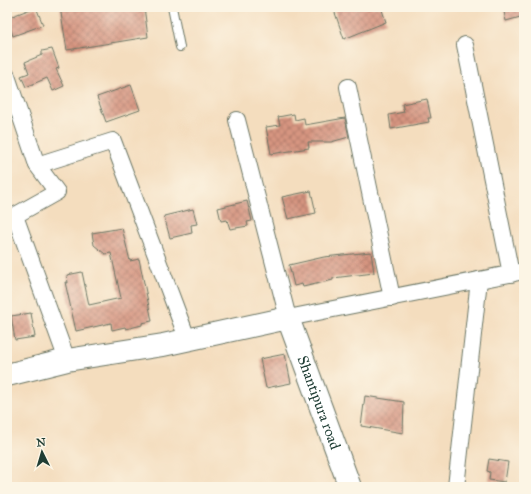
<svg xmlns="http://www.w3.org/2000/svg" width="531" height="494" font-family="'IM FELL Great Primer',serif">
	<style>
		.building { fill: url(#building-cross-hatch) }
		.lines { fill: none; stroke-linecap: round; stroke-linejoin: round }
		.lane-casing { stroke: #6a7564; stroke-width: 10 }
		.street-casing { stroke: #6a7564; stroke-width: 18 }
		.secondary-casing { stroke: #6a7564; stroke-width: 24 }
		.lane { stroke: #fff; stroke-width: 8 }
		.street { stroke: #fff; stroke-width: 16 }
		.secondary { stroke: #fff; stroke-width: 22 }
		.labels { text-anchor: middle; stroke-width: 4; stroke-linejoin: round; paint-order: stroke }
		.street-label { font-size: 15px; fill: #1f3d34; stroke: #fcf5e5 }
	</style>
	<defs>
		<pattern id="building-cross-hatch" width="8" height="8" patternUnits="userSpaceOnUse"><rect width="8" height="8" fill="#d69480"/><path d="M0 0l8 8M0 8l8-8" fill="none" stroke="#ad7a6a"/></pattern>
	</defs>
	<rect width="100%" height="100%" fill="#fcf5e5"/>
	<filter id="ink" filterUnits="userSpaceOnUse"><feTurbulence type="fractalNoise" baseFrequency=".025" numOctaves="2"/><feDisplacementMap in="SourceGraphic" scale="8" xChannelSelector="R" yChannelSelector="G"/><feConvolveMatrix kernelMatrix="1 2 1 2 8 2 1 2 1" color-interpolation-filters="sRGB"/></filter>
	<filter id="wash" filterUnits="userSpaceOnUse"><feTurbulence type="fractalNoise" baseFrequency=".012" numOctaves="4" result="noise"/><feDisplacementMap in="SourceGraphic" scale="16" xChannelSelector="R" yChannelSelector="G"/><feGaussianBlur stdDeviation="0.9" result="paint"/><feColorMatrix in="noise" values="0 0 0 0 0 0 0 0 0 0 0 0 0 0 0 0 0 1.4 0 .05"/><feComposite in="paint" operator="in"/></filter>
	<g filter="url(#wash)">
		<rect width="100%" height="100%" fill="#f4ddbe"/>
		<g id="blocks">
			<!-- building -->
			<g class="building">
				<polygon points="36,7 43,25 13,36 7,18"/>
				<polygon points="60,7 144,7 148,37 67,50"/>
				<polygon points="333,7 381,7 386,22 344,39"/>
				<polygon points="503,7 524,7 524,16 506,21"/>
				<polygon points="52,49 59,68 56,69 64,86 53,91 47,78 26,87 21,76 29,73 25,62 42,55 42,51"/>
				<polygon points="131,85 140,110 106,122 97,97"/>
				<polygon points="427,99 431,118 428,118 429,122 391,129 389,115 404,112 402,104"/>
				<polygon points="294,114 295,120 304,118 305,125 345,118 349,137 331,142 308,142 309,148 271,154 266,127 280,125 278,117"/>
				<polygon points="311,191 316,213 288,219 282,197"/>
				<polygon points="247,201 252,221 247,222 248,226 230,229 227,220 221,221 218,208"/>
				<polygon points="193,209 197,224 191,225 192,233 170,238 164,216"/>
				<polygon points="122,228 130,261 139,259 152,321 142,323 142,325 126,329 125,327 112,330 111,323 76,331 65,282 68,283 67,275 82,272 89,305 121,298 111,253 105,254 94,245 92,233"/>
				<polygon points="371,252 374,273 333,278 333,280 303,287 302,284 294,286 289,265 324,257"/>
				<polygon points="31,313 35,337 15,340 11,316"/>
				<polygon points="285,354 291,383 266,388 260,359"/>
				<polygon points="365,396 404,402 403,433 361,426"/>
				<polygon points="489,459 508,462 505,482 489,480 490,472 487,471"/>
			</g>
		</g>
	</g>
	<g filter="url(#ink)">
		<use href="#blocks" fill-opacity="0" stroke="#6a7564" stroke-width="1"/>
		<g class="lines">
			<defs>
				<polyline id="lane" points="172,7 180,47"/>
				<g id="street">
					<polyline points="465,45 511,274"/>
					<polyline points="7,76 37,165 113,141 184,330"/>
					<polyline points="348,87 392,298"/>
					<polyline points="237,120 288,318 524,271"/>
					<polyline points="15,216 67,360"/>
					<polyline points="7,220 57,192 37,165"/>
					<polyline points="456,487 479,280"/>
				</g>
				<g id="secondary">
					<path id="s1" d="M 7,375 L 67,360 L 163,345 L 288,318 L 350,487"/>
				</g>
			</defs>
			<!-- lane casing -->
			<use href="#lane" class="lane-casing"/>
			<!-- street casing -->
			<use href="#street" class="street-casing"/>
			<!-- secondary casing -->
			<use href="#secondary" class="secondary-casing"/>
			<!-- lane -->
			<use href="#lane" class="lane"/>
			<!-- street -->
			<use href="#street" class="street"/>
			<!-- secondary -->
			<use href="#secondary" class="secondary"/>
		</g>
	</g>
	<g class="labels">
		<!-- street labels -->
		<g class="street-label">
			<text dy="5" stroke="none"><textPath href="#s1" startOffset="377">Shantipura road</textPath></text>
		</g>
	</g>
	<!-- margin -->
	<rect width="531" height="494" fill="none" stroke="#fcf5e5" stroke-width="24"/>
	<!-- north arrow -->
	<g transform="translate(42 452) rotate(355)" stroke="#fcf5e5" stroke-width="3" paint-order="stroke">
	<path d="M0-3L7 15L0 10L-7 15Z" fill="#1f3d34"/>
	<text y="-6" font-size="11" font-weight="bold" text-anchor="middle" fill="#1f3d34">N</text>
	</g>
</svg>
